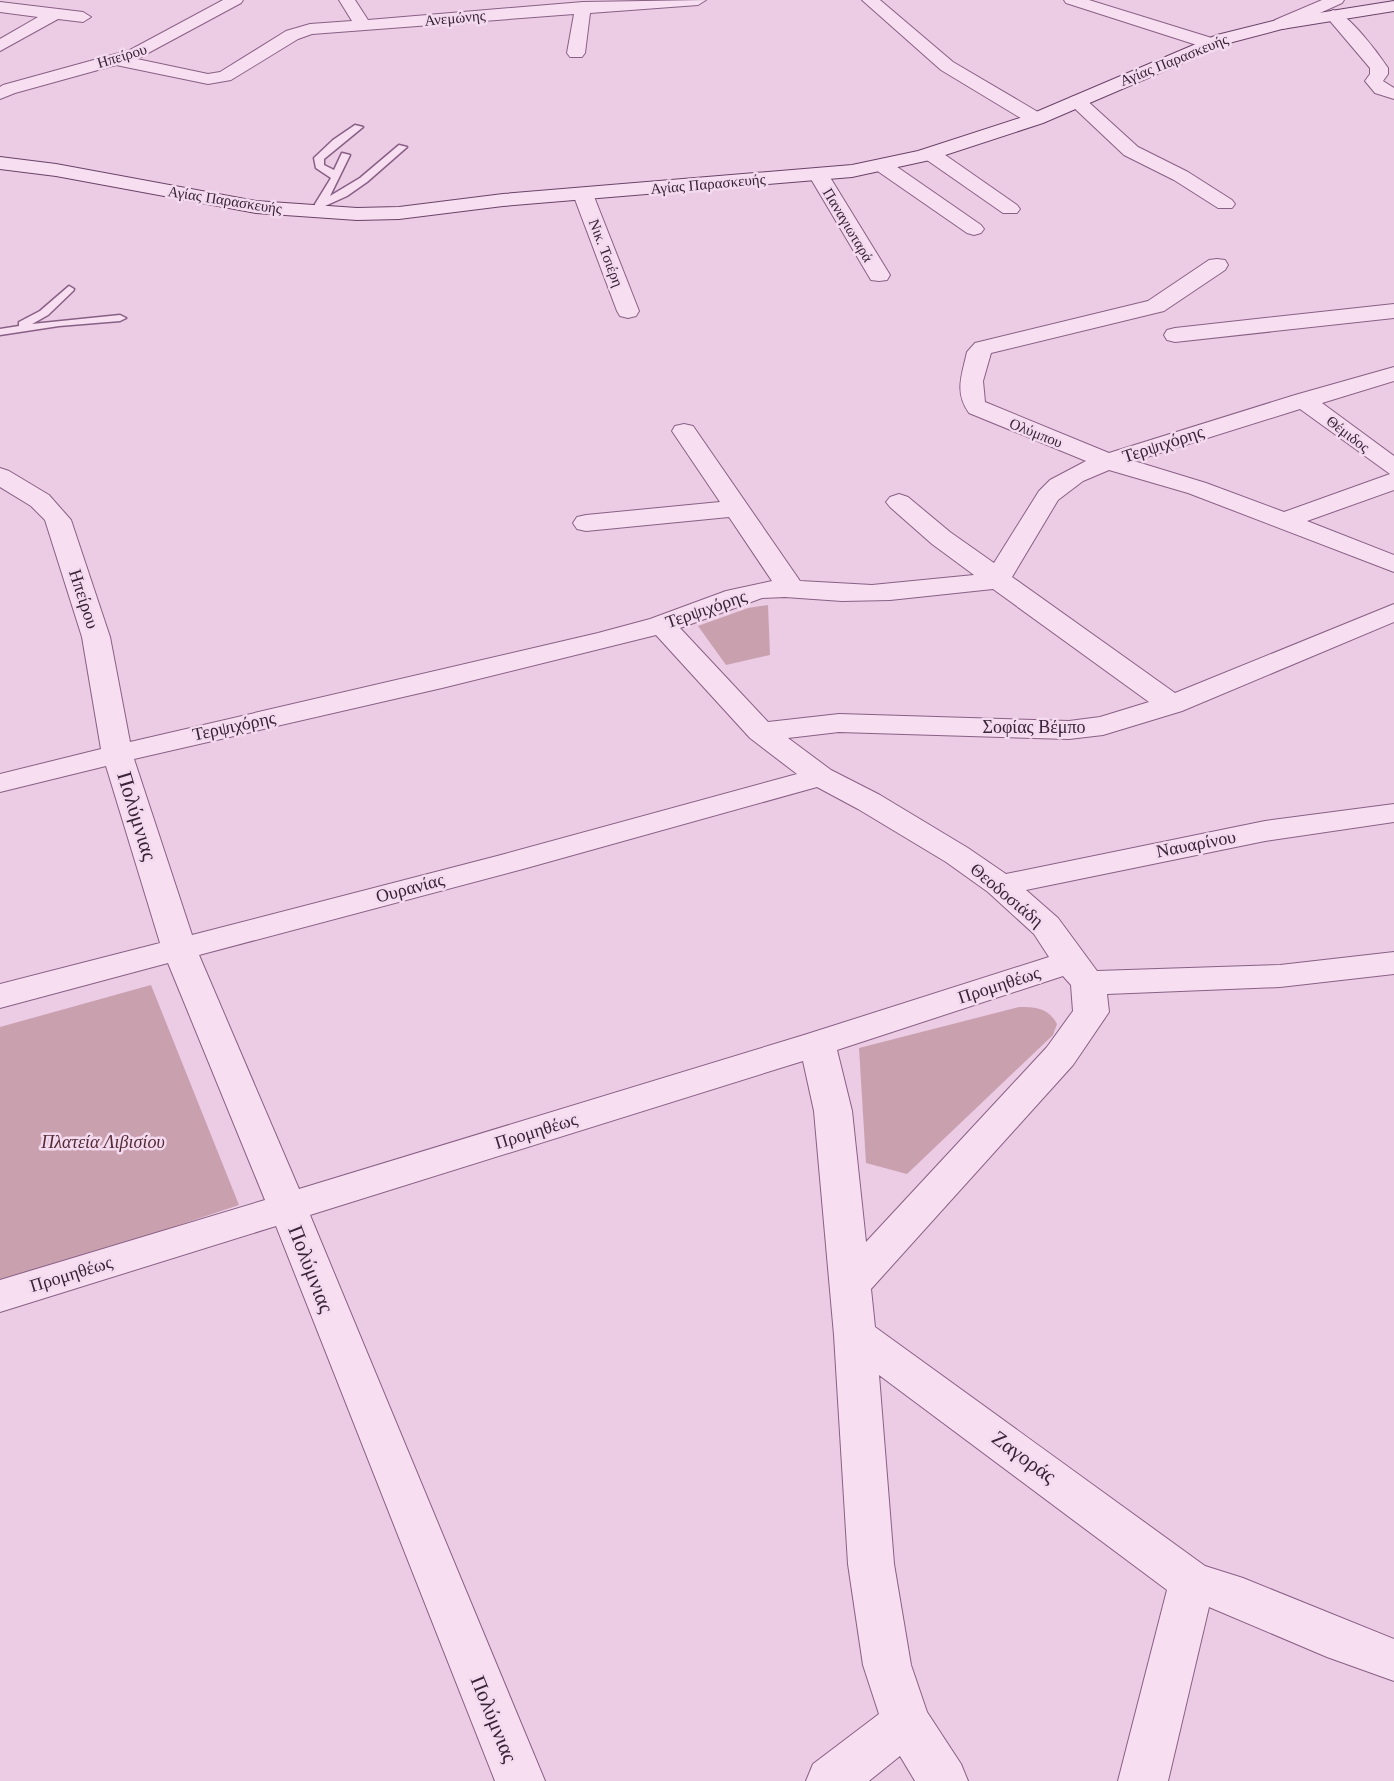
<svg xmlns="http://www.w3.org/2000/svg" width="1394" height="1781" font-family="'Times New Roman',serif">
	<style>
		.green { fill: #c9a0ae }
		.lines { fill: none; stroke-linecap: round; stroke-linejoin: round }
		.lane-casing { stroke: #886085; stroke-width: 3 }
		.street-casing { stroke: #886085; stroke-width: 2 }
		.secondary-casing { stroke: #6a4368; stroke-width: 2 }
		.lane { fill: #f7def1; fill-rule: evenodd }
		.street { fill: #f7def1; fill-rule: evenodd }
		.secondary { fill: #f7def1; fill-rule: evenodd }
		.labels { text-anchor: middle; stroke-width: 5; stroke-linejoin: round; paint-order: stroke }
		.far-street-label { font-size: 15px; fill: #392339; stroke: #f4daee }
		.street-label { font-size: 18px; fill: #392339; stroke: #f4daee }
		.park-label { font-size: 18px; font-style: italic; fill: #542b34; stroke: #f4daee }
		.near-street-label { font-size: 21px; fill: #392339; stroke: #f4daee }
	</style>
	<rect width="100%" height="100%" fill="#eccbe4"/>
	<!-- green -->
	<g class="green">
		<polygon points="768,605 770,655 726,665 698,626 748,608"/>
		<polygon points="151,985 239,1205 0,1285 0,1027"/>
		<path d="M 1019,1007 C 1037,1007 1048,1008 1057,1024 L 1053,1035 L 907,1174 L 866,1163 L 859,1048 Z"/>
	</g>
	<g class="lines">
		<defs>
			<g id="lane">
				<polygon points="355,125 363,127 324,159 324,165 334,170 342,153 350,155 330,196 360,178 399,145 407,147 367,182 347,196 325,206 322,211 314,211 315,204 331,178 316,168 314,158 333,140"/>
				<polygon points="69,286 74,289 73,291 48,315 32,324 120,315 126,318 120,321 59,326 0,335 0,329 19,326 19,322 40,311"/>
			</g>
			<g id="street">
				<polygon points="223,0 243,0 241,3 137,59 208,74 220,72 286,31 310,24 352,21 339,0 355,0 368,20 583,2 706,0 698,5 590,13 585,53 582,57 570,57 567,53 574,14 312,34 298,39 231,80 208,84 116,65 15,93 0,99 0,87 3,85 130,50"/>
				<polygon points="862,0 880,0 953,62 1043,115 1045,119 1043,123 1029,123 941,70"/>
				<polygon points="1064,0 1089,0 1215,39 1218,43 1215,47 1203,47 1066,3"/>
				<polygon points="1322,0 1344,0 1342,3 1287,28 1281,29 1273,24 1275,20"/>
				<polygon points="0,2 83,12 91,17 83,22 58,19 0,51 0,39 38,17 0,12"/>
				<path d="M 1333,10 C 1349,14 1378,53 1388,68 L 1388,74 L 1383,81 L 1394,88 L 1394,99 L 1375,93 L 1365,81 L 1370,74 L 1370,68 L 1325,15 Z"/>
				<polygon points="1077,96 1083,97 1138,147 1188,172 1232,200 1235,204 1232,208 1218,208 1174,180 1124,155 1071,105 1068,101 1071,97"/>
				<polygon points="931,148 938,150 1017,205 1020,209 1017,213 1003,213 924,158 921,154 924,150"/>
				<polygon points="883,160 890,162 981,225 984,229 981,233 974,235 967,233 876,170 873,166 876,162"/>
				<polygon points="818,168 825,170 828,174 890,275 887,280 879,281 871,280 868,275 808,174 811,170"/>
				<polygon points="583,188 590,190 593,194 639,311 636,316 628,318 620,316 617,311 573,194 576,190"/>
				<path d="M 1217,259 L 1225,260 L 1228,265 L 1225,270 L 1164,311 L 991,353 L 983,381 L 985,402 L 1109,453 L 1295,395 L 1394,367 L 1394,381 L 1322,403 L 1394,456 L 1394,490 L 1307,521 L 1394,555 L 1394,572 L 1188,493 L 1109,470 L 1083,481 L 1058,500 L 1012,577 L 1175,693 L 1394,604 L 1394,622 L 1182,711 L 1103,735 L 1069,739 L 839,732 L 788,738 L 831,770 L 880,795 L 968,848 L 1006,874 L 1265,821 L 1394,804 L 1394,822 L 1265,841 L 1026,890 L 1058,918 L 1097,971 L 1280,965 L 1394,952 L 1394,974 L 1280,987 L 1107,994 L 1109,1012 L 1073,1065 L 871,1289 L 875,1327 L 1205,1566 L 1243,1578 L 1394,1639 L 1394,1681 L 1327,1657 L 1209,1607 L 1168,1781 L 1118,1781 L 1167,1590 L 879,1375 L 894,1564 L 911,1665 L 927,1712 L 961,1764 L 968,1781 L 915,1781 L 900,1756 L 869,1781 L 806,1781 L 813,1764 L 879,1714 L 863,1665 L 848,1564 L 834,1335 L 814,1111 L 803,1061 L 310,1215 L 545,1781 L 495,1781 L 276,1226 L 0,1312 L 0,1280 L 265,1200 L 168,963 L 0,1008 L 0,984 L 160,943 L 106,766 L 0,792 L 0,774 L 101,749 L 82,637 L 45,520 L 31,506 L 0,487 L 0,468 L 9,471 L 49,495 L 71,520 L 110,637 L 130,742 L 598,633 L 650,619 L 726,591 L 772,581 L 729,517 L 586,531 L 577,529 L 573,523 L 577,517 L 586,515 L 720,502 L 672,431 L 675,426 L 684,424 L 693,426 L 800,581 L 872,585 L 974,575 L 932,544 L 890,507 L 886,502 L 890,497 L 899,494 L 908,497 L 950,532 L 994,563 L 1039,491 L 1050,480 L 1086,461 L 969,413 C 954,392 962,375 967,352 L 975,343 L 1148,301 L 1209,260 ZM 1300,409 L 1390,474 L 1284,512 L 1206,483 L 1134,461 ZM 993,589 L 1149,702 L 1100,717 L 1069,721 L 839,714 L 768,722 L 680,628 L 762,598 L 785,597 L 842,601 L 890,600 ZM 656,635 L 750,738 L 797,774 L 501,855 L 192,935 L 134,759 L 442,688 ZM 817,787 L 858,809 L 946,862 L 988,892 L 1034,934 L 1049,957 L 804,1035 L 299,1189 L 199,955 L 523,869 ZM 1063,976 L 1071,985 L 1073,1011 L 1047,1047 L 866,1242 L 852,1111 L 837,1050 Z"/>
				<polygon points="1394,304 1394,318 1175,342 1167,340 1164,335 1167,330 1175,328"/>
			</g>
			<polygon id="secondary" points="1394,1 1394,11 1282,29 1229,43 1043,123 930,160 852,177 503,206 399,219 357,220 256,213 56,176 0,169 0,157 56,164 256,201 357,208 399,207 503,194 852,165 918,151 1029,115 1217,35 1281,19"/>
		</defs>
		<!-- lane casing -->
		<use href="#lane" class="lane-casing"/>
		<!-- street casing -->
		<use href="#street" class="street-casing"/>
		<!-- secondary casing -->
		<use href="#secondary" class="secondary-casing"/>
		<!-- lane -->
		<use href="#lane" class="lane"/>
		<!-- street -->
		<use href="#street" class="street"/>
		<!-- secondary -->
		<use href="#secondary" class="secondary"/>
	</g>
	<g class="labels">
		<!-- far-street labels -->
		<g class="far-street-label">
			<text transform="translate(455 18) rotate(-5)" y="5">Ανεμώνης</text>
			<text transform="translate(122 56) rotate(-17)" y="5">Ηπείρου</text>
			<text transform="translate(1174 60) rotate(-22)" y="5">Αγίας Παρασκευής</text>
			<text transform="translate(708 184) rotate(-5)" y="5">Αγίας Παρασκευής</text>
			<text transform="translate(225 200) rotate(9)" y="5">Αγίας Παρασκευής</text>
			<text transform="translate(848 225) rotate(59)" y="5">Παναγιωταρά</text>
			<text transform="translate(606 253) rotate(69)" y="5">Νικ. Τσιέρη</text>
			<text transform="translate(1036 433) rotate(22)" y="5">Ολύμπου</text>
			<text transform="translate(1348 434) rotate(37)" y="5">Θέμιδος</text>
		</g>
		<!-- street labels -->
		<g class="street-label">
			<text transform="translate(1163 444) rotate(-18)" y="6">Τερψιχόρης</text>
			<text transform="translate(84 599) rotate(72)" y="6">Ηπείρου</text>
			<text transform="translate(706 609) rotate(-19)" y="6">Τερψιχόρης</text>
			<text transform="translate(234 726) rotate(-12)" y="6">Τερψιχόρης</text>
			<text x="1034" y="733">Σοφίας Βέμπο</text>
			<text transform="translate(1196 844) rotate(-11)" y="6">Ναυαρίνου</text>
			<text transform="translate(410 888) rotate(-15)" y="6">Ουρανίας</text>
			<text transform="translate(1007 895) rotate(40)" y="6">Θεοδοσιάδη</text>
			<text transform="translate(999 985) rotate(-18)" y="6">Προμηθέως</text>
			<text transform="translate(536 1131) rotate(-17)" y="6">Προμηθέως</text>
			<text transform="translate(71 1274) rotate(-17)" y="6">Προμηθέως</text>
		</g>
		<!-- park labels -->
		<g class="park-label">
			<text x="103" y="1148">Πλατεία Λιβισίου</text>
		</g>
		<!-- near-street labels -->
		<g class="near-street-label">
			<text transform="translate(137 816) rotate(73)" y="7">Πολύμνιας</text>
			<text transform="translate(311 1269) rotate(69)" y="7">Πολύμνιας</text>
			<text transform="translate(1024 1457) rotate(36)" y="7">Ζαγοράς</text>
			<text transform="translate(494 1719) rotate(68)" y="7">Πολύμνιας</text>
		</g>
	</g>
</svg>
